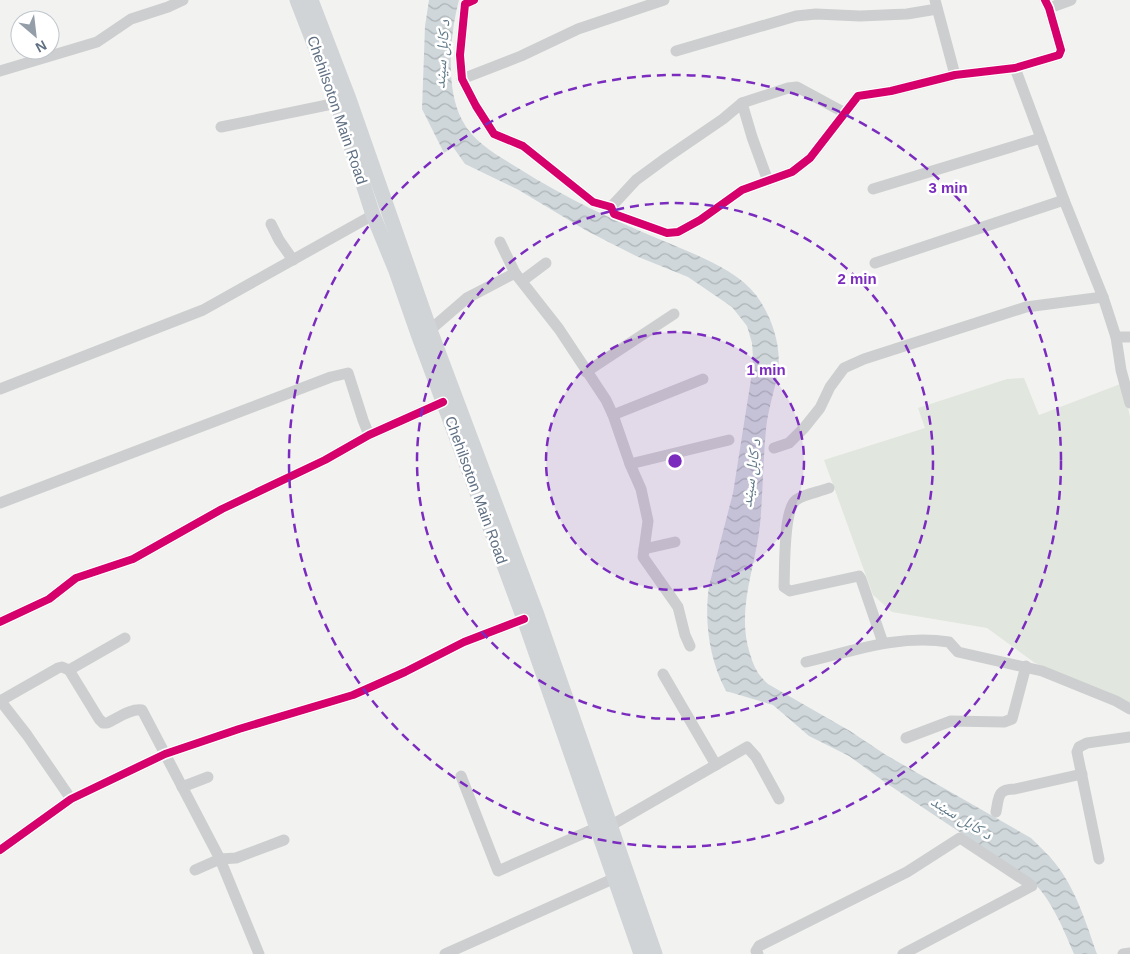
<svg xmlns="http://www.w3.org/2000/svg" width="1130" height="954" font-family="Arial,'Noto Naskh Arabic',sans-serif">
	<style>
		.garden { fill: #e1e6de }
		.water { fill: url(#water-waves) }
		.lines { fill: none; stroke-linecap: round; stroke-linejoin: round }
		.minor { stroke: #cdcecf; stroke-width: 11 }
		.major { stroke: #d0d4d7; stroke-width: 15 }
		.cycleway-casing { stroke: #fff; stroke-width: 11 }
		.cycleway { stroke: #d6006c; stroke-width: 8 }
		.ring { fill: none; stroke: #7b2cbf; stroke-width: 2.5; stroke-dasharray: 9 6 }
		.labels { text-anchor: middle; stroke-width: 5; stroke-linejoin: round; paint-order: stroke }
		.street-label { font-size: 15px; fill: #607083; stroke: #fff }
		.water-label { font-size: 16px; font-style: italic; fill: #607988; stroke: #fff }
		.centre { fill: #7b2cbf; stroke: #fff; stroke-width: 2.5 }
		.ring-label { font-size: 15px; text-anchor: middle; font-weight: bold; fill: #7b2cbf; stroke: #fff; stroke-width: 5; stroke-linejoin: round; paint-order: stroke }
	</style>
	<defs>
		<pattern id="water-waves" width="16" height="10" patternUnits="userSpaceOnUse" patternTransform="scale(1.25)"><rect width="16" height="10" fill="#d0d7da"/><path d="M0 5q4-4 8 0t8 0" fill="none" stroke="#acb3b6"/></pattern>
	</defs>
	<rect width="100%" height="100%" fill="#f2f3f0"/>
	<!-- garden -->
	<polygon class="garden" points="1024,378 1039,415 1123,383 1130,417 1130,704 1035,663 987,628 892,612 873,595 824,460 925,428 918,408 1007,379"/>
	<!-- water -->
	<path class="water" d="M 429,0 L 459,0 C 450,34 445,88 462,120 C 474,143 497,155 518,168 C 567,199 613,220 666,242 C 696,255 736,269 756,295 C 773,318 783,349 777,378 C 773,395 768,411 766,429 C 763,461 763,493 760,525 C 755,570 736,610 750,654 C 754,667 758,675 768,684 L 850,731 L 886,755 L 1031,838 C 1039,846 1048,854 1055,863 C 1076,889 1086,923 1097,954 L 1074,954 C 1063,928 1051,898 1030,879 L 886,783 L 849,756 L 809,736 L 773,705 L 726,691 C 709,659 704,621 709,586 L 733,493 L 751,379 L 753,358 L 752,343 L 747,326 L 732,307 L 688,277 L 636,256 L 587,231 L 517,189 L 465,164 L 453,147 L 444,153 L 422,109 L 425,26 Z"/>
	<g class="lines">
		<!-- minor -->
		<g class="minor">
			<polyline points="474,0 465,4 460,55 462,79 476,106 494,134 523,146 593,202 611,207 614,214 667,233 678,232 700,220 742,190 792,172 810,158 858,96 891,91 955,75 1015,68 1059,55 1061,50 1049,8 1045,0"/>
			<polyline points="935,0 955,75"/>
			<polyline points="1049,8 1071,0"/>
			<polyline points="676,51 796,16 816,14 860,16 907,14 937,9"/>
			<polyline points="1015,68 1064,200 1103,297 1116,337 1121,370 1130,403"/>
			<polyline points="0,71 97,42 131,19 168,7 183,0"/>
			<polyline points="462,79 521,56 578,29 664,0"/>
			<polyline points="742,103 752,137 768,181"/>
			<polyline points="221,127 337,103"/>
			<polyline points="873,189 1041,138"/>
			<polyline points="611,207 636,180 666,158 723,119 742,103 788,88 797,87 845,113"/>
			<polyline points="271,224 279,240 293,260"/>
			<polyline points="500,242 515,273 559,329 606,400 613,415 630,464 641,489 648,521 643,557 678,607 685,635 690,646"/>
			<polyline points="875,263 1064,200"/>
			<polyline points="522,281 546,263"/>
			<polyline points="430,330 467,298 515,273"/>
			<polyline points="1116,337 1130,337"/>
			<polyline points="586,372 674,314"/>
			<polyline points="0,389 203,310 373,215"/>
			<polyline points="613,415 703,379"/>
			<polyline points="774,448 789,443 804,428 820,408 830,387 844,368 864,359 1026,307 1103,297"/>
			<polyline points="630,464 729,440"/>
			<path d="M 829,488 C 819,492 804,494 796,500 C 783,510 785,570 784,587 L 790,591 L 859,576 L 861,579 L 883,643"/>
			<polyline points="0,503 331,377 348,373 363,420 369,435"/>
			<polyline points="644,549 675,542"/>
			<polyline points="0,622 49,599 76,578 133,559 222,509 325,460 369,435 443,402"/>
			<path d="M 806,662 C 853,651 900,634 949,642 L 958,652 L 1042,671 L 1116,701 L 1130,709"/>
			<path d="M 69,670 L 99,719 L 103,723 L 107,723 C 118,718 131,708 142,710 L 220,859 L 259,954"/>
			<polyline points="663,674 716,765"/>
			<polyline points="0,701 58,668 62,667 69,670 125,638"/>
			<polyline points="0,703 2,703 27,735 71,799"/>
			<polyline points="906,738 951,721 1004,722 1012,719 1026,666"/>
			<polyline points="461,776 498,871 596,828"/>
			<polyline points="182,787 208,777"/>
			<path d="M 996,812 C 999,797 997,789 1015,789 L 1082,774"/>
			<polyline points="610,826 747,747 756,757 779,799"/>
			<polyline points="0,850 71,799 165,754 239,729 353,695 405,672 464,642 524,619"/>
			<polyline points="1099,859 1077,752 1079,747 1087,743 1130,737"/>
			<polyline points="195,870 220,859 236,858 284,840"/>
			<polyline points="445,954 615,878"/>
			<polyline points="758,954 756,951 759,946 907,872 960,838 1027,882 1032,886 903,954"/>
			<polyline points="1123,954 1130,953"/>
		</g>
		<!-- major -->
		<g class="major">
			<polyline points="297,0 337,103 373,215 396,271 418,334 524,619 641,954"/>
			<polyline points="311,0 349,99 430,330 537,615 655,954"/>
		</g>
		<defs>
			<g id="cycleway">
				<polyline points="474,0 465,4 460,55 462,79 476,106 494,134 523,146 593,202 611,207 614,214 667,233 678,232 700,220 742,190 792,172 810,158 858,96 891,91 955,75 1015,68 1059,55 1061,50 1049,8 1045,0"/>
				<polyline points="0,622 49,599 76,578 133,559 222,509 325,460 369,435 443,402"/>
				<polyline points="0,850 71,799 165,754 239,729 353,695 405,672 464,642 524,619"/>
			</g>
		</defs>
		<!-- cycleway casing -->
		<use href="#cycleway" class="cycleway-casing"/>
		<!-- cycleway -->
		<use href="#cycleway" class="cycleway"/>
	</g>
	<!-- distance rings -->
	<circle cx="675" cy="461" r="129" fill="#7b2cbf" fill-opacity=".12"/>
	<g class="ring">
		<circle cx="675" cy="461" r="129"/>
		<circle cx="675" cy="461" r="258"/>
		<circle cx="675" cy="461" r="386"/>
	</g>
	<g class="labels">
		<!-- street labels -->
		<g class="street-label">
			<text transform="translate(337 110) rotate(71)" y="5">Chehilsoton Main Road</text>
			<text transform="translate(476 490) rotate(70)" y="5">Chehilsoton Main Road</text>
		</g>
		<!-- water labels -->
		<g class="water-label">
			<text transform="translate(441 54) rotate(-86)" y="6">د کابل سيند</text>
			<text transform="translate(750 473) rotate(-82)" y="6">د کابل سيند</text>
			<text transform="translate(962 817) rotate(32)" y="6">د کابل سيند</text>
		</g>
	</g>
	<circle cx="675" cy="461" r="8" class="centre"/>
	<g class="ring-label">
		<text x="948" y="193">3 min</text>
		<text x="857" y="284">2 min</text>
		<text x="766" y="375">1 min</text>
	</g>
	<!-- north arrow -->
	<g transform="translate(35 35) rotate(152)"><circle r="24" fill="#ffffff" stroke="#bfc6cd"/>
	<path d="M0-4L9 19L0 12L-9 19Z" fill="#939ea9"/>
	<text y="-8" font-size="14" font-weight="bold" text-anchor="middle" fill="#607083">N</text>
	</g>
</svg>
